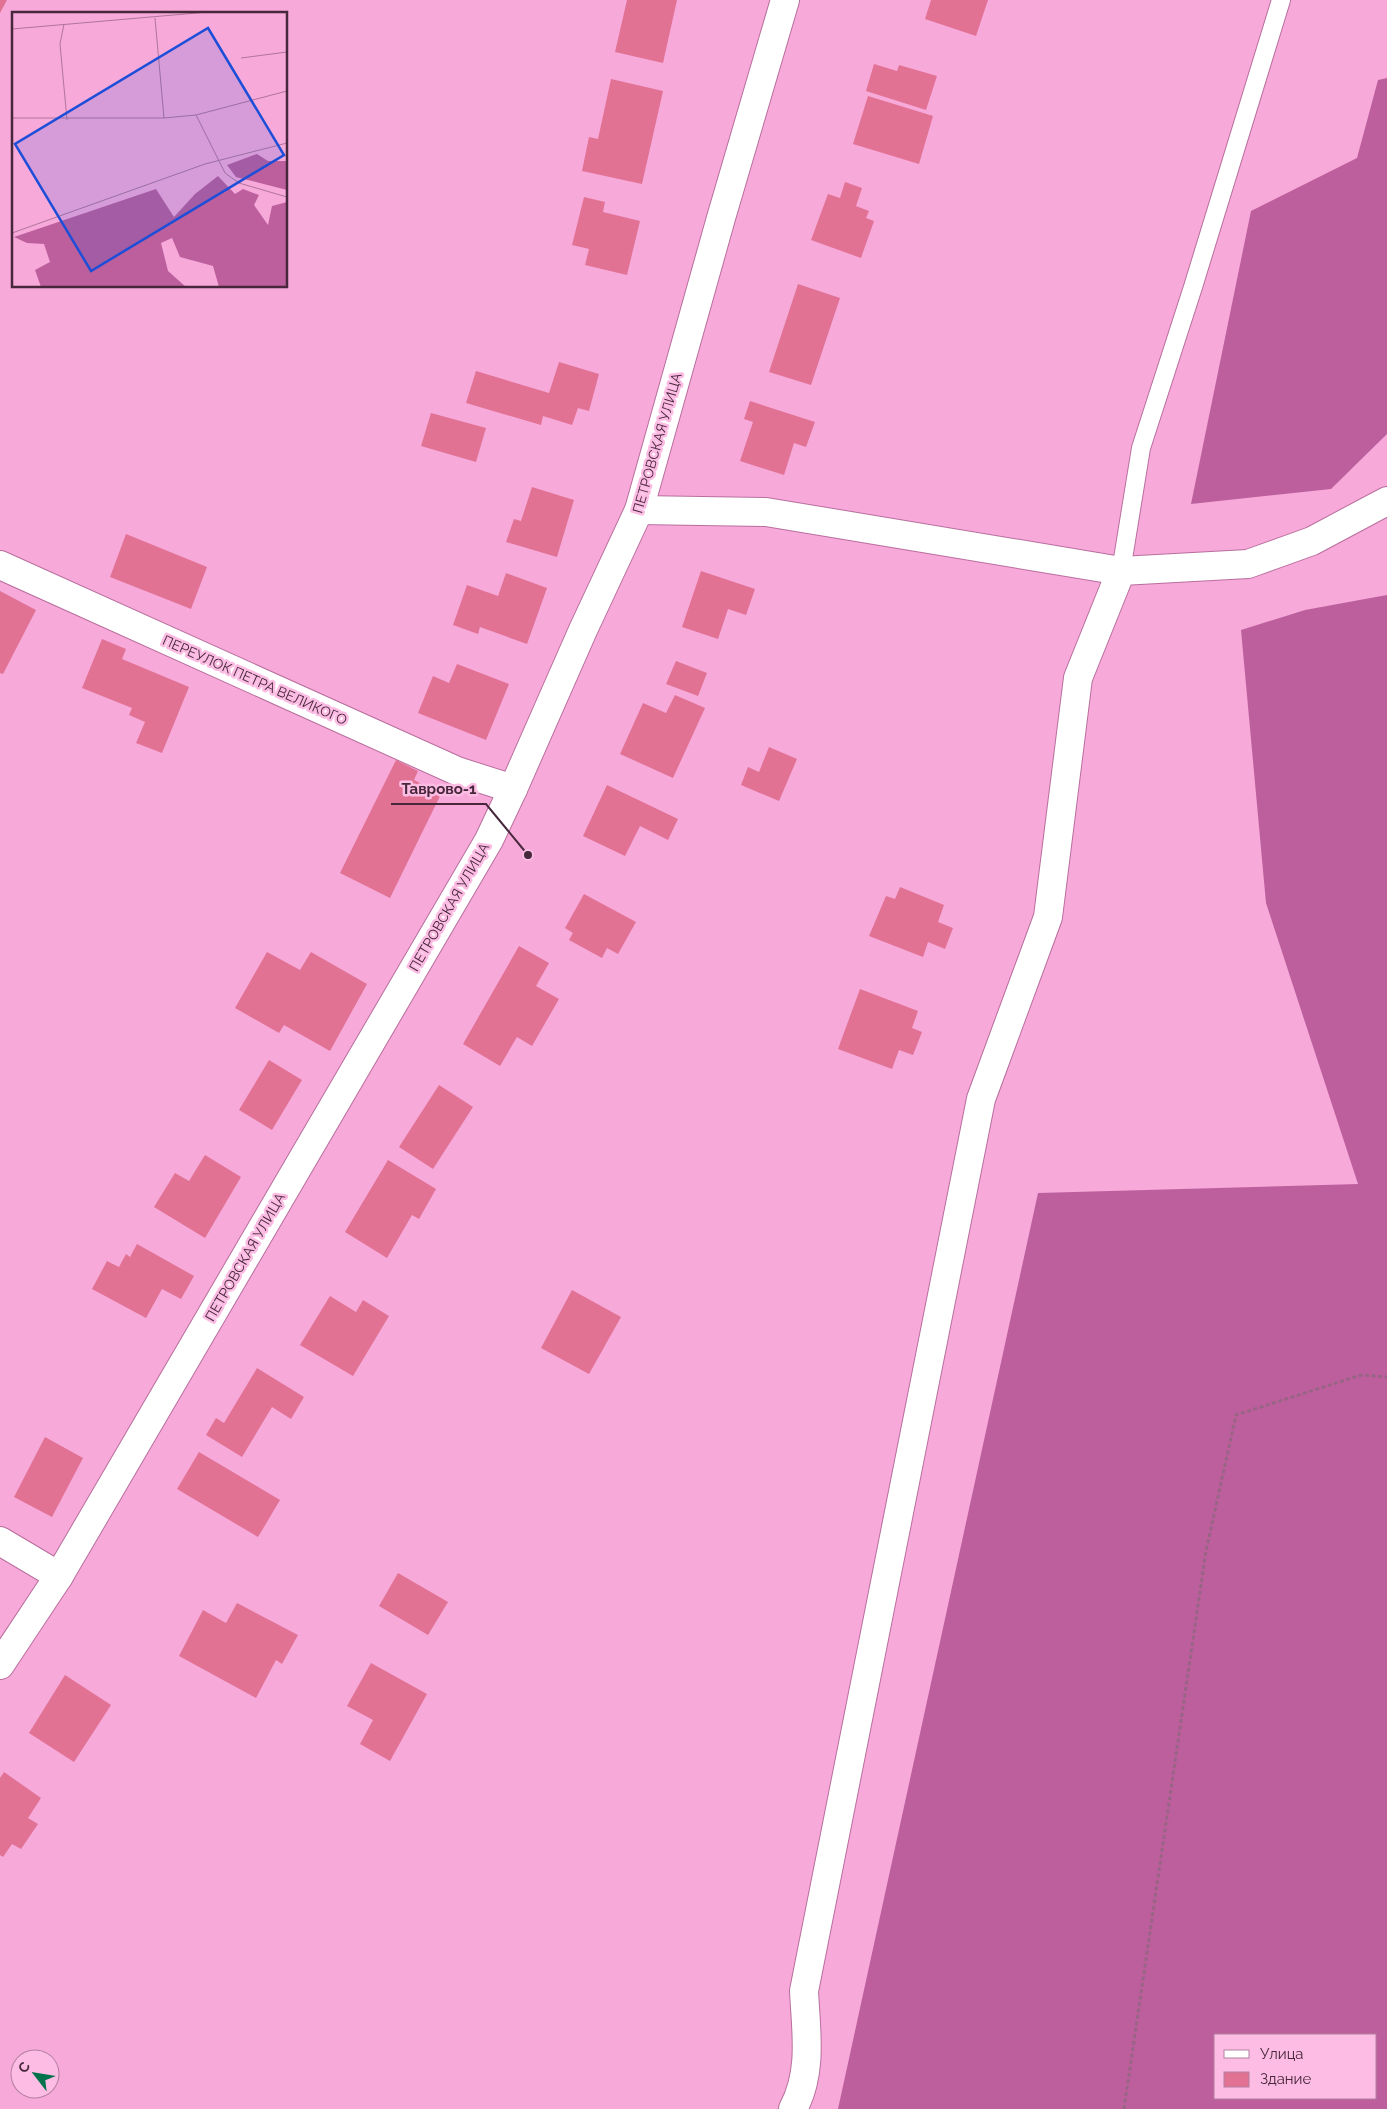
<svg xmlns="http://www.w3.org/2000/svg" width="1387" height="2109" font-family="Raleway,sans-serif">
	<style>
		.forest { fill: #bd5f9d; fill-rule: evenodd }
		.building { fill: #e17294 }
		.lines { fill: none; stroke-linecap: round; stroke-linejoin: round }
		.service-casing { stroke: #b86f9d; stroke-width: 20 }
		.minor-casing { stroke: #b86f9d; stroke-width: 30 }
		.tertiary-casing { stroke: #b86f9d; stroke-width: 30 }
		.path { stroke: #9a6486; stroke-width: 3; stroke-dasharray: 4 2.5; stroke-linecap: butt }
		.service { stroke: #fff; stroke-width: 18 }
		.minor { stroke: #fff; stroke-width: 28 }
		.tertiary { stroke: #fff; stroke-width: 28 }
		.labels { text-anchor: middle; stroke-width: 5; stroke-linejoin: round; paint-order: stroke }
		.street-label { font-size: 14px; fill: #46273b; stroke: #fcbce3 }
		.inset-road { fill: none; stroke: #b0759a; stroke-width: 1 }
		.view { fill: #1d4ed8; fill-opacity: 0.15; stroke: #1d4ed8; stroke-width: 2.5 }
		.inset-edge { fill: none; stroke: #46273b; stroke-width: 2.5 }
		.leader { fill: none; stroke: #46273b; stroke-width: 2 }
		.callout-dot { fill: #46273b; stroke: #fcbce3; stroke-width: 2 }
		.callout-label { font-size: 15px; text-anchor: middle; font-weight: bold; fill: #46273b; stroke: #fcbce3; stroke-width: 5; stroke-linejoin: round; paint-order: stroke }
	</style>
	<rect width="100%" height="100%" fill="#f7a9da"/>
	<!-- forest -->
	<g class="forest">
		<polygon points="1387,78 1387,434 1331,489 1191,504 1251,211 1357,158 1378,80"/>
		<path d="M 1387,595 L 1387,2109 L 838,2109 L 1038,1193 L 1358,1184 L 1266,903 L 1241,630 L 1305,610 ZM 1216,2035 L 1376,2035 L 1376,2098 L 1216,2098 Z"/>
	</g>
	<!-- building -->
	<g class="building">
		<polygon points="0,0 7,0 0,13"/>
		<polygon points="627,0 677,0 663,63 615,52"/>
		<polygon points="931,0 988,0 976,36 925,19"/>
		<polygon points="874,64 897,71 899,65 937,76 926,110 866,91"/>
		<polygon points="611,79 663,91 642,184 582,171 589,137 598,139"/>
		<polygon points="868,96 933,116 919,164 853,144"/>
		<polygon points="845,182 862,188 856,206 869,211 866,218 874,221 861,258 811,240 828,194 840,198"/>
		<polygon points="584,197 605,202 603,212 640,221 627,275 585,265 589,249 572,245"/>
		<polygon points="798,284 840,298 811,385 769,372"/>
		<polygon points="559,362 599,374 589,411 578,408 572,425 543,416 541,425 466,403 476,371 549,393"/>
		<polygon points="750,401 815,422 806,447 794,443 784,475 740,461 753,422 744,419"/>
		<polygon points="431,413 486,428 476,462 421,446"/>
		<polygon points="532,487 574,500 557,557 506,542 514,519 521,521"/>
		<polygon points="126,534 207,567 191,609 110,577"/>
		<polygon points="701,571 755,589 746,615 728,609 718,639 682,627"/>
		<polygon points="506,573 547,588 527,644 480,627 478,634 453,625 467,585 498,596"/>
		<polygon points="0,591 36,610 3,674 0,673"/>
		<polygon points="102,639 126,649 122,659 189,687 162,753 136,743 145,722 129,715 132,708 82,688"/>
		<polygon points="676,661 707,673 698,696 666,684"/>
		<polygon points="457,664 509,684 486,740 418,713 433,676 449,683"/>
		<polygon points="675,695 705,708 673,778 620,754 643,703 666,713"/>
		<polygon points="769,747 797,759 779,801 741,785 748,767 759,772"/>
		<polygon points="396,760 418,771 414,780 441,794 390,898 340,873"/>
		<polygon points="607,785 678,819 668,840 640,826 625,856 583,836"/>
		<polygon points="900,887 944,905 938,922 953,928 945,949 928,942 923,957 869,936 886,896 895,899"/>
		<polygon points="584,894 636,922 618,954 607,948 602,958 569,940 573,933 565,928"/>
		<polygon points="519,946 549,963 536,986 559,999 532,1046 517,1037 500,1066 463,1044"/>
		<polygon points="267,952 300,970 311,952 367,984 330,1051 284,1025 279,1033 235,1008"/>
		<polygon points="860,989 918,1011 912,1028 922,1032 913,1055 899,1050 892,1069 838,1049"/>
		<polygon points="269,1060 302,1080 272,1130 239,1110"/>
		<polygon points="439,1085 473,1107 433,1169 399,1147"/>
		<polygon points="205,1155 241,1177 205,1238 154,1207 175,1173 189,1181"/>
		<polygon points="388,1160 436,1189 419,1219 412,1215 387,1258 345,1232"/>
		<polygon points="137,1244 194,1276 181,1299 162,1289 146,1318 92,1289 107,1261 119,1267 126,1254 130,1257"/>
		<polygon points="572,1290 621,1317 589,1374 541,1348"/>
		<polygon points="330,1296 356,1312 363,1300 389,1316 353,1376 300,1345"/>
		<polygon points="257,1368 304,1397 291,1419 272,1407 242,1457 206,1435 216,1418 224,1423"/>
		<polygon points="45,1437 83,1458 52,1517 14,1497"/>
		<polygon points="199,1452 280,1500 258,1537 177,1489"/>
		<polygon points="398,1573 448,1602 428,1635 379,1606"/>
		<polygon points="237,1603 298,1635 282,1664 276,1660 256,1698 179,1656 203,1610 226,1623"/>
		<polygon points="371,1663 427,1694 390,1761 360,1744 373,1720 347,1706"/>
		<polygon points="65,1675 111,1705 74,1762 29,1733"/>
		<polygon points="4,1772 41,1798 28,1818 38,1824 21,1849 12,1844 3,1857 0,1855 0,1778"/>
	</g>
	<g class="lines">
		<defs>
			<polyline id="service" points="1121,571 1141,448 1193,287 1281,0"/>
			<g id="minor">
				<polyline points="0,565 457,771 513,789"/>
				<polyline points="0,1541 59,1576"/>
				<path d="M 793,2109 C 813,2072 806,2031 804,1991 L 981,1099 L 1048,917 L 1078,678 L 1121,571"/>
			</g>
			<g id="tertiary">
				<polyline points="639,510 766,512 1121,571 1248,564 1312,541 1387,501"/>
				<polyline points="0,1665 59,1576 489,840 513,789 583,630 639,510 721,218 785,0"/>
			</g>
		</defs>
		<!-- service casing -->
		<use href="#service" class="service-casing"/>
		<!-- minor casing -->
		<use href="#minor" class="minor-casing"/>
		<!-- tertiary casing -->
		<use href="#tertiary" class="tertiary-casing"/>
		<!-- path -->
		<polyline class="path" points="1124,2109 1206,1551 1236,1415 1361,1375 1387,1377"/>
		<!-- service -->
		<use href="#service" class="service"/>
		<!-- minor -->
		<use href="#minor" class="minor"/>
		<!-- tertiary -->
		<use href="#tertiary" class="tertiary"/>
	</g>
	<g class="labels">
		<!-- street labels -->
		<g class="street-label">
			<text transform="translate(657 443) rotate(-74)" y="5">ПЕТРОВСКАЯ УЛИЦА</text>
			<text transform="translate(255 680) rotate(24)" y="5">ПЕРЕУЛОК ПЕТРА ВЕЛИКОГО</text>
			<text transform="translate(449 907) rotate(-60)" y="5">ПЕТРОВСКАЯ УЛИЦА</text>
			<text transform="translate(245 1257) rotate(-60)" y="5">ПЕТРОВСКАЯ УЛИЦА</text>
		</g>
	</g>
	<!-- overview -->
	<g transform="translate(12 12)">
		<rect width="275" height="275" fill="#f7a9da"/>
		<path d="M 245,142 L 256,149 L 275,149 L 275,178 L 224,165 L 215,153 ZM 206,164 L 223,182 L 231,177 L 247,183 L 242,193 L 256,213 L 260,194 L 275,190 L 275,275 L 207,275 L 201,254 L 168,245 L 160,226 L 149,231 L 156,259 L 174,275 L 29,275 L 23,258 L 38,250 L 32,232 L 15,231 L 2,225 L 144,177 L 162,205 L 183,182 Z" fill="#bd5f9d"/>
		<path class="inset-road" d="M 143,6 L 152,106M 52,12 L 48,32 L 55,108M 0,17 L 196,0M 229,46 L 275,40M 184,103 L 213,161 L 227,171 L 275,185M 0,106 L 152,106 L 184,103 L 275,79M 0,221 L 193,152 L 275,131"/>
		<path class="view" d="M 196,16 L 272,143 L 79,259 L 3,132 Z"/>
		<rect width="275" height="275" class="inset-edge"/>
	</g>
	<!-- callouts -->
	<path class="leader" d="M528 855L486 804H391"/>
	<circle class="callout-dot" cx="528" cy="855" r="5"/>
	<g class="callout-label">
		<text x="439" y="794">Таврово-1</text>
	</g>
	<!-- legend -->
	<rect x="1214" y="2034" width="162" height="65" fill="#fcbce3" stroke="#b380a0"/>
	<rect x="1224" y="2050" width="25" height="8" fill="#ffffff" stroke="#b380a0"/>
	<text x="1260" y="2059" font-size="15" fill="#46273b">Улица</text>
	<rect x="1224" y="2072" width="25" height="15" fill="#e17294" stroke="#b380a0"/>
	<text x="1260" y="2084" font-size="15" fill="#46273b">Здание</text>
	<!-- north arrow -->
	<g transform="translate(35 2074) rotate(301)"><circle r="24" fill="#fcbce3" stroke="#b380a0"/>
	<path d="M0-4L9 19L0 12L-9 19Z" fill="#00724c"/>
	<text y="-8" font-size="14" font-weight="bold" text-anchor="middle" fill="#46273b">С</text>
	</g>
</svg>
